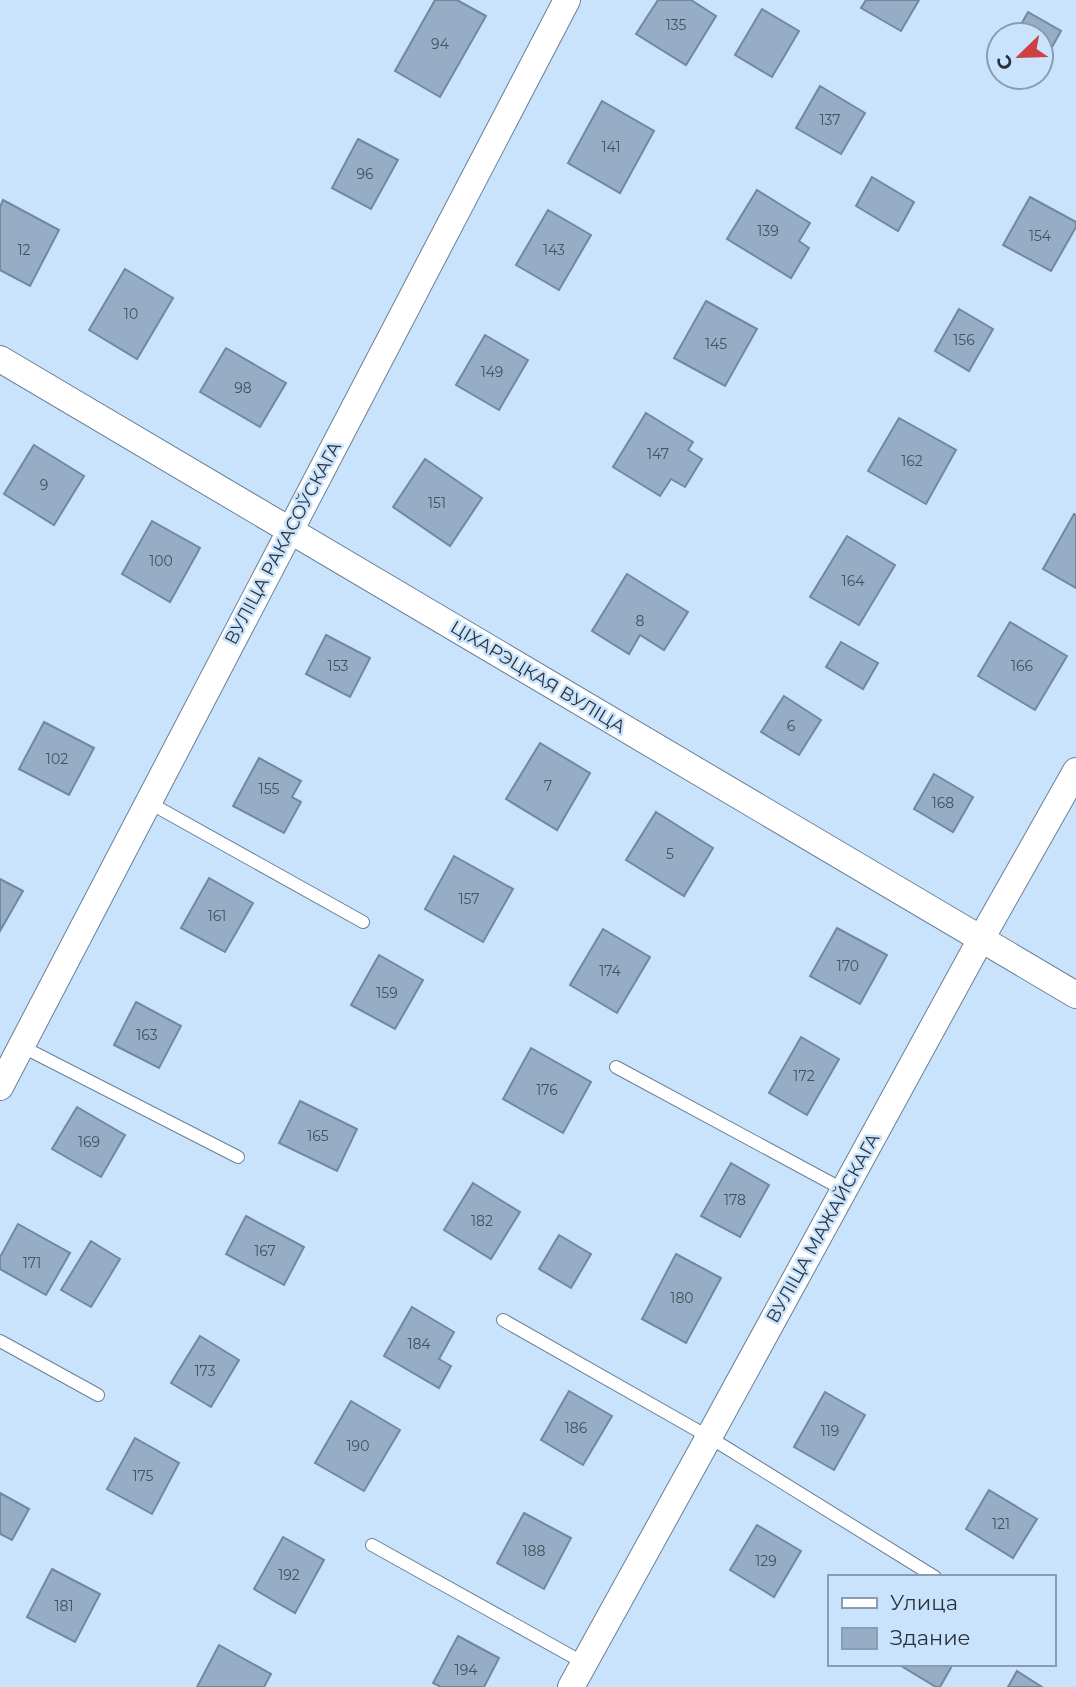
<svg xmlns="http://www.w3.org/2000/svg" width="1076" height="1687" font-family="Montserrat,sans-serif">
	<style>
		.building { fill: #95adc5; stroke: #71889f; stroke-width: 2 }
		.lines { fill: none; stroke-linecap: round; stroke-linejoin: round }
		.lane-casing { stroke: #698096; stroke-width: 14 }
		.street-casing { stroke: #698096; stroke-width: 28 }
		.lane { stroke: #fff; stroke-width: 12 }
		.street { stroke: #fff; stroke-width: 26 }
		.labels { text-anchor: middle; stroke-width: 5; stroke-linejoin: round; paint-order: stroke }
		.number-label { font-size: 14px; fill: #44525e }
		.street-label { font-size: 18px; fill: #29333c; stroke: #cae3fc }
	</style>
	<rect width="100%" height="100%" fill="#cae3fc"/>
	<!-- building -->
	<g class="building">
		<polygon points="435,0 457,0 486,16 440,97 395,71"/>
		<polygon points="658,0 691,0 716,16 686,65 636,34"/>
		<polygon points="866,0 919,0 901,31 861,8"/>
		<polygon points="762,9 799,31 772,77 735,55"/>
		<polygon points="1028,12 1061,31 1041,67 1041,35 1015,35"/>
		<polygon points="820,86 865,113 841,154 796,128"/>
		<polygon points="602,101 654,131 620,193 568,163"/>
		<polygon points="358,139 398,160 371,209 332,188"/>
		<polygon points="872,177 914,202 898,231 856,206"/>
		<polygon points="757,190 810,223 799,241 809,248 791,278 727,239"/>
		<polygon points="1030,197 1076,222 1076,227 1051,271 1003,245"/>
		<polygon points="3,200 59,230 30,286 0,270 0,207"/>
		<polygon points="548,210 591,235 559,290 516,265"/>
		<polygon points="125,269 173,298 137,359 89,330"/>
		<polygon points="706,301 757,329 725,386 674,358"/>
		<polygon points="959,309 993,329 969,371 935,351"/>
		<polygon points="485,335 528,360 499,410 456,385"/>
		<polygon points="226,348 286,383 260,427 200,392"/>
		<polygon points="646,413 693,442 688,450 702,459 685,487 671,479 660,496 613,467"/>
		<polygon points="899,418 956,450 926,504 868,471"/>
		<polygon points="34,445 84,476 54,525 4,494"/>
		<polygon points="425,459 482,498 450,546 393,507"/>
		<polygon points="1074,514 1076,515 1076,588 1043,569"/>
		<polygon points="152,521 200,548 170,602 122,574"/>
		<polygon points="847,536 895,565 859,625 810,597"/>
		<polygon points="627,574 688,612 664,650 640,635 629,654 592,631"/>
		<polygon points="1010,622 1067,656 1035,710 978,676"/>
		<polygon points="326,635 370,658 350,697 306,674"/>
		<polygon points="841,642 878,663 863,689 826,667"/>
		<polygon points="784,696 821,720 799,755 761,732"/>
		<polygon points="44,722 94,748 69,795 19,769"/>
		<polygon points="540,743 590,773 557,830 506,799"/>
		<polygon points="259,758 301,781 292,797 301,802 284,833 233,806"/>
		<polygon points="934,774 973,797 953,832 914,809"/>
		<polygon points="656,812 713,848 684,896 626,860"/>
		<polygon points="454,856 513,889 483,942 425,909"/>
		<polygon points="209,878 253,903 225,952 181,928"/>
		<polygon points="0,879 23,891 0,931"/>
		<polygon points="837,928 887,955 860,1004 810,976"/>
		<polygon points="603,929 650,957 617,1013 570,985"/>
		<polygon points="379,955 423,980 395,1029 351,1005"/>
		<polygon points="136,1002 181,1026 159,1068 114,1045"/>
		<polygon points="801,1037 839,1059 807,1115 769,1093"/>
		<polygon points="531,1048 591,1082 563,1133 503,1099"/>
		<polygon points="300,1101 357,1129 337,1171 279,1143"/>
		<polygon points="77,1107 125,1135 101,1177 52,1149"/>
		<polygon points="731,1163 769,1185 740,1237 701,1216"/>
		<polygon points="473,1183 520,1212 491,1259 444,1230"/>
		<polygon points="246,1216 304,1247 284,1285 226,1254"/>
		<polygon points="18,1224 70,1253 46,1295 0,1269 0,1257"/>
		<polygon points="559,1235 591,1254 571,1288 539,1269"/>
		<polygon points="91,1241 120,1259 91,1307 61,1290"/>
		<polygon points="676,1254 721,1278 686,1343 642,1319"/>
		<polygon points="412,1307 454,1332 439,1359 451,1366 439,1388 384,1356"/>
		<polygon points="200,1336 239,1360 211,1407 171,1383"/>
		<polygon points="569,1391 612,1416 583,1465 541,1440"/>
		<polygon points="825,1392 865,1415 834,1470 794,1447"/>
		<polygon points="351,1401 400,1430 364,1491 315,1463"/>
		<polygon points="135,1438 179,1463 152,1514 107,1489"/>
		<polygon points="989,1490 1037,1519 1013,1558 966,1529"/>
		<polygon points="0,1493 29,1509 12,1540 0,1534"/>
		<polygon points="524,1513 571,1538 544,1589 497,1563"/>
		<polygon points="757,1525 801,1551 774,1597 730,1570"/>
		<polygon points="283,1537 324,1560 295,1613 254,1589"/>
		<polygon points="52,1569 100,1594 75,1642 27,1617"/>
		<polygon points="458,1636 499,1658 484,1687 441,1687 433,1683"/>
		<polygon points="219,1645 271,1674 264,1687 197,1687"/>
		<polygon points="898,1664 953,1664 940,1687 936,1687"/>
		<polygon points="1017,1671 1042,1687 1008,1687"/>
	</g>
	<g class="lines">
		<defs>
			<g id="lane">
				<polyline points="148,802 363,922"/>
				<polyline points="21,1046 238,1157"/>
				<polyline points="616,1067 844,1190"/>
				<polyline points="503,1320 709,1437 935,1577"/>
				<polyline points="0,1341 98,1395"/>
				<polyline points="372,1545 584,1663"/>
			</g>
			<g id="street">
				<polyline points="0,359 1076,995"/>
				<polyline points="0,1087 567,0"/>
				<polyline points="571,1687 709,1437 981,939 1076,771"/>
			</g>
		</defs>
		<!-- lane casing -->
		<use href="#lane" class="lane-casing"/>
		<!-- street casing -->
		<use href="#street" class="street-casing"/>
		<!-- lane -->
		<use href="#lane" class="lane"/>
		<!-- street -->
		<use href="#street" class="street"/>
	</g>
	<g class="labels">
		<!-- number labels -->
		<g class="number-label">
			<text x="676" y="30">135</text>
			<text x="440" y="49">94</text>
			<text x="830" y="125">137</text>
			<text x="611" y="152">141</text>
			<text x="365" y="179">96</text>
			<text x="768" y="236">139</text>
			<text x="1040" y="241">154</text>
			<text x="24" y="255">12</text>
			<text x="554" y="255">143</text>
			<text x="131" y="319">10</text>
			<text x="964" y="345">156</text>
			<text x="716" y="349">145</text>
			<text x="492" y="377">149</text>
			<text x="243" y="393">98</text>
			<text x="658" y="459">147</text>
			<text x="912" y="466">162</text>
			<text x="44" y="490">9</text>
			<text x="437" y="508">151</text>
			<text x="161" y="566">100</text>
			<text x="853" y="586">164</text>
			<text x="640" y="626">8</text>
			<text x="338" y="671">153</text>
			<text x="1022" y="671">166</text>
			<text x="791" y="731">6</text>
			<text x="57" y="764">102</text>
			<text x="548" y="791">7</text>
			<text x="269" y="794">155</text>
			<text x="943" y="808">168</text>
			<text x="670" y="859">5</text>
			<text x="469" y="904">157</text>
			<text x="217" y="921">161</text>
			<text x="848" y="971">170</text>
			<text x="610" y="976">174</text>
			<text x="387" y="998">159</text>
			<text x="147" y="1040">163</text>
			<text x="804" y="1081">172</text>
			<text x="547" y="1095">176</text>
			<text x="318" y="1141">165</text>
			<text x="89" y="1147">169</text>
			<text x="735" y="1205">178</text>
			<text x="482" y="1226">182</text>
			<text x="265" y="1256">167</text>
			<text x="32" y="1268">171</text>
			<text x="682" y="1303">180</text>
			<text x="419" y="1349">184</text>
			<text x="205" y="1376">173</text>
			<text x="576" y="1433">186</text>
			<text x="830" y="1436">119</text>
			<text x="358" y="1451">190</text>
			<text x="143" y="1481">175</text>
			<text x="1001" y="1529">121</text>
			<text x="534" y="1556">188</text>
			<text x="766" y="1566">129</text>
			<text x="289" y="1580">192</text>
			<text x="64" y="1611">181</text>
			<text x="466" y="1675">194</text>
		</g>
		<!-- street labels -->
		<g class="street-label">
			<text transform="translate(283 543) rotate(-62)" y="6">ВУЛІЦА РАКАСОЎСКАГА</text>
			<text transform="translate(538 677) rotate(31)" y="6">ЦІХАРЭЦКАЯ ВУЛІЦА</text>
			<text transform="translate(823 1228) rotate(-61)" y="6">ВУЛІЦА МАЖАЙСКАГА</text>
		</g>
	</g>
	<!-- legend -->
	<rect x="828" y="1575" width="228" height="91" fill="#cae3fc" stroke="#8a9daf" stroke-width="2"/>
	<rect x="842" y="1598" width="35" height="10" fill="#ffffff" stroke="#8a9daf" stroke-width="2"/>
	<text x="890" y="1610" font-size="21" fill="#29333c">Улица</text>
	<rect x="842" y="1628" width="35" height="21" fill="#95adc5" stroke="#8a9daf" stroke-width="2"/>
	<text x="890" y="1645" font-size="21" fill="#29333c">Здание</text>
	<!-- north arrow -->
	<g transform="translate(1020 56) rotate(247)"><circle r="33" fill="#cae3fc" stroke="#8a9daf" stroke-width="2"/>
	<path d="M0-5L12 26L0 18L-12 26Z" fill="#cf4042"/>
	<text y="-10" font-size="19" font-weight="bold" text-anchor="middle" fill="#29333c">С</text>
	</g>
</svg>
